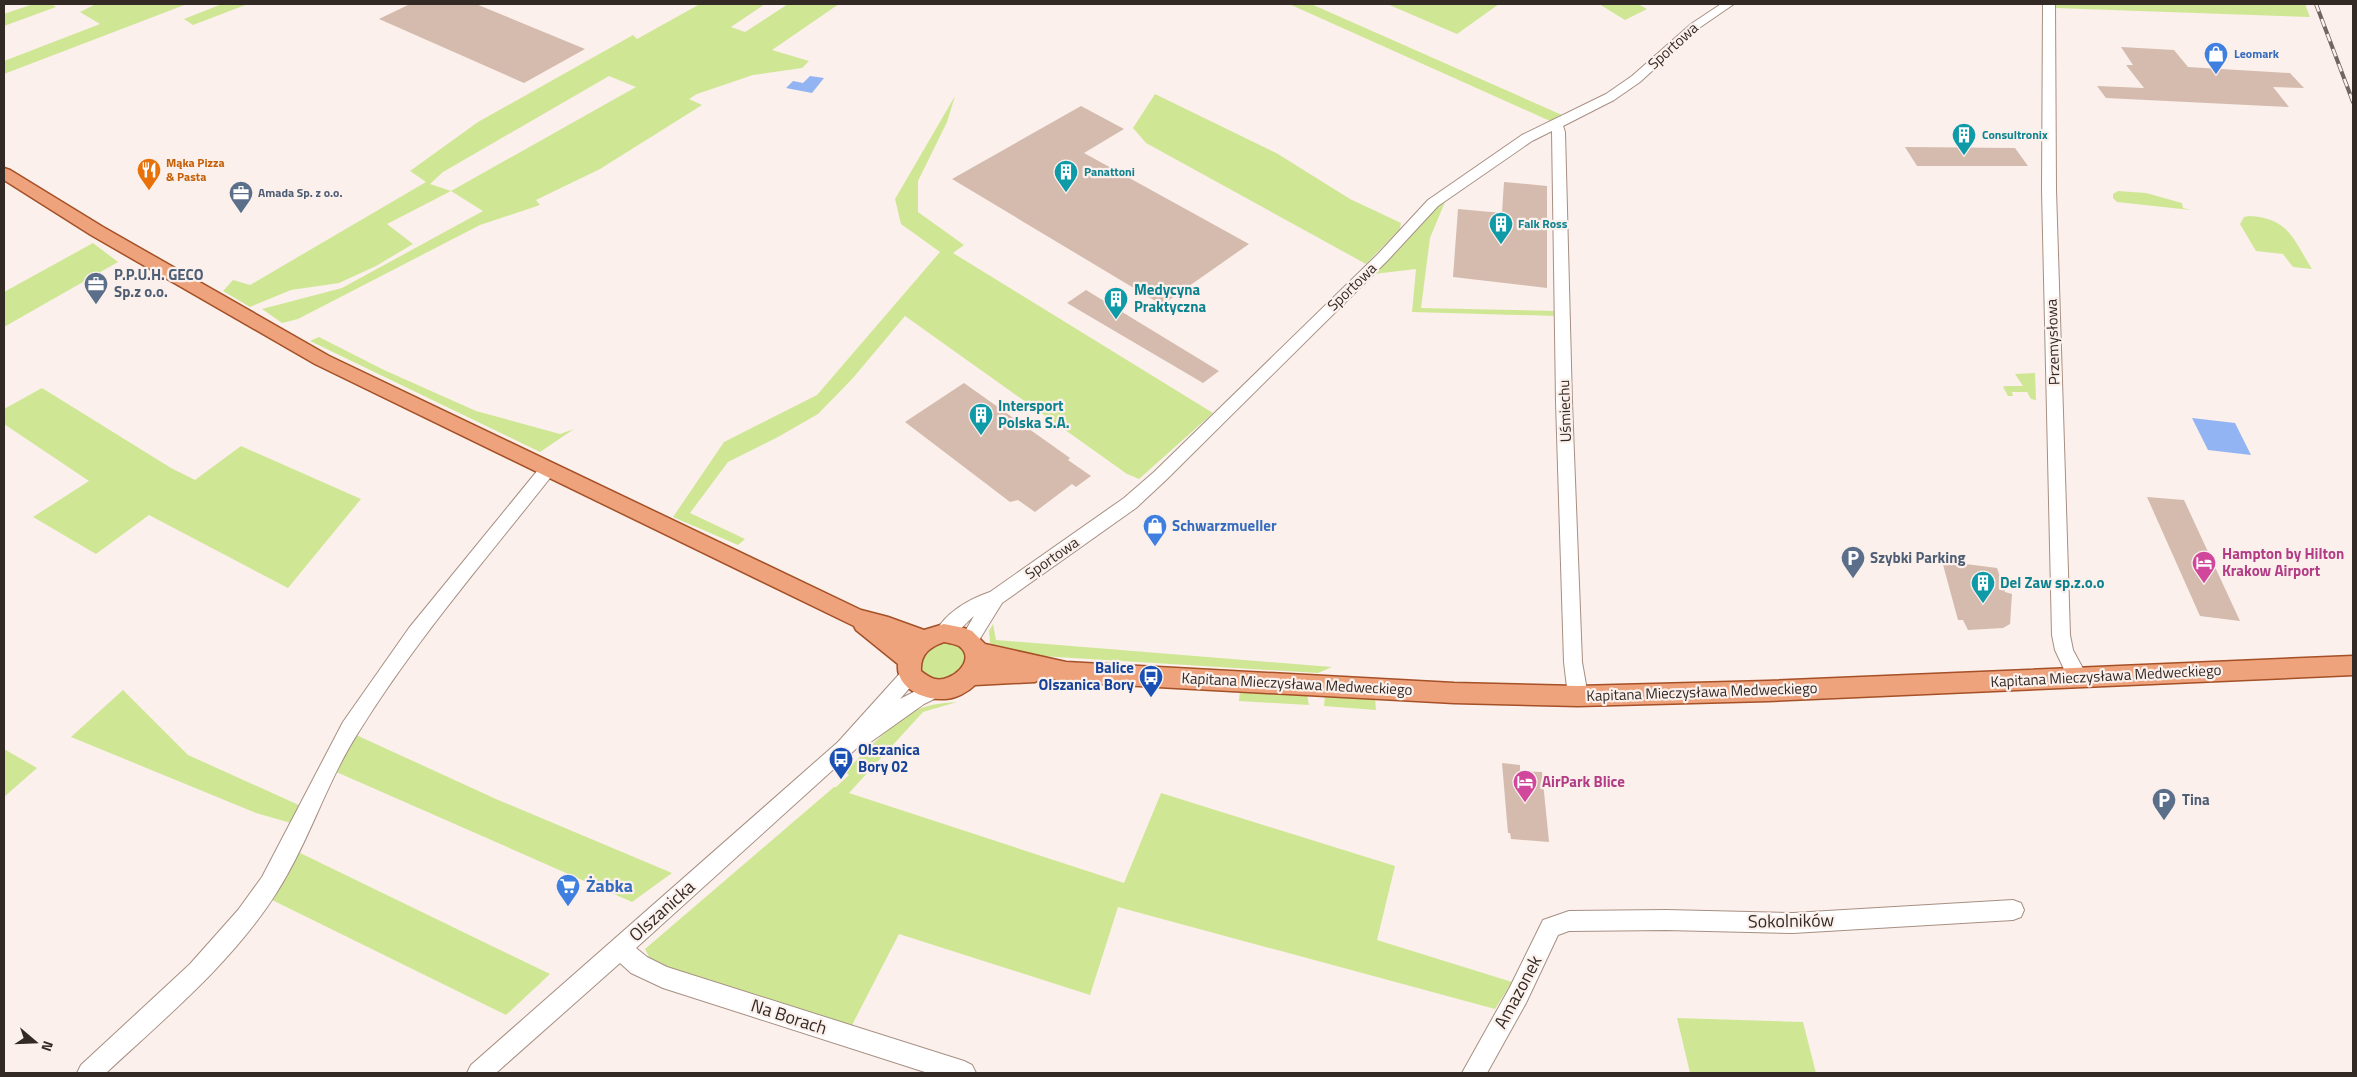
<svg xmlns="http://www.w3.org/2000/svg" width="2357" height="1077" font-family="'Titillium Web',sans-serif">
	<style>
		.green { fill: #cfe795; fill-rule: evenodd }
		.water { fill: #93b4f3 }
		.building { fill: #d4bbae }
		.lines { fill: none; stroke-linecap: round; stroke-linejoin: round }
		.minor-casing { stroke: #a78f83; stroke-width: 2 }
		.major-casing { stroke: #a55026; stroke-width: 3 }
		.minor { fill: #fff; fill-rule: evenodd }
		.major { fill: #eea37d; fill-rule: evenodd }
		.rail-casing { stroke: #716661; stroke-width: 4 }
		.rail { stroke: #fbf0eb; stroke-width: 2.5; stroke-dasharray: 8; stroke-linecap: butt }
		.labels { text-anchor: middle; stroke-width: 4.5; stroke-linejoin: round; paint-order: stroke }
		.far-shop-label { font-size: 12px; font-weight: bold; fill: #366cbe; stroke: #fbf0eb; text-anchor: start }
		.far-culture-label { font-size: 12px; font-weight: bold; fill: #0d838f; stroke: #fbf0eb; text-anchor: start }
		.far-food-label { font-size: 12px; font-weight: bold; fill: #c56008; stroke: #fbf0eb; text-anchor: start }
		.far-service-label { font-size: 12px; font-weight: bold; fill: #4e5e75; stroke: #fbf0eb; text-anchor: start }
		.street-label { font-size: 15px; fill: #342a25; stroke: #fbf0eb }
		.service-label { font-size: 15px; font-weight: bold; fill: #4e5e75; stroke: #fbf0eb; text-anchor: start }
		.culture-label { font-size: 15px; font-weight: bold; fill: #0d838f; stroke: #fbf0eb; text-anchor: start }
		.shop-label { font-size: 15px; font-weight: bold; fill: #366cbe; stroke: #fbf0eb; text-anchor: start }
		.hotel-label { font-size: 15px; font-weight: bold; fill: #b23c85; stroke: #fbf0eb; text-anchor: start }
		.transit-label { font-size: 15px; font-weight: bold; fill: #164399; stroke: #fbf0eb; text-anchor: end }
		.near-shop-label { font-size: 18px; font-weight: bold; fill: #366cbe; stroke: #fbf0eb; text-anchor: start }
		.near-street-label { font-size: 18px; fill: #342a25; stroke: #fbf0eb }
	</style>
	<rect width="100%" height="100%" fill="#fbf0eb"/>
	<!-- green -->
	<g class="green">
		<polygon points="33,4 51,4 56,7 4,26 4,14"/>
		<polygon points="96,4 187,4 4,74 4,61 100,24 80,12"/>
		<polygon points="222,4 248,4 193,25 184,19"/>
		<path d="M 700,4 L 765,4 L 731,27 L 745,32 L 788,4 L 839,4 L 772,50 L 809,61 L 802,68 L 753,75 L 697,94 L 689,99 L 702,105 L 600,169 L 536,200 L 540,205 L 480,225 L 298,319 L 282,323 L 262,309 L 342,288 L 483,211 L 451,191 L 387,224 L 413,244 L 376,266 L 339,283 L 291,290 L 250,307 L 223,291 L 233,280 L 250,285 L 426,182 L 410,171 L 478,122 L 633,35 L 637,39 ZM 609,76 L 636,87 L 451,191 L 430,184 L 443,172 Z"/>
		<polygon points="1289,4 1311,4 1562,115 1550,121"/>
		<polygon points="1387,4 1499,4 1457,34"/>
		<polygon points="1599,4 1638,4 1647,9 1625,20"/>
		<polygon points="2055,4 2305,4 2310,17 2055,8"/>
		<polygon points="1155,94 1278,154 1350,199 1401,223 1400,229 1366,264 1146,143 1133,128"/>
		<polygon points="955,96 947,122 918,181 918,212 964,245 953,253 1213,413 1139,479 1127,474 905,316 853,378 818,414 778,437 728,462 690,513 745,539 738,545 673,517 724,442 817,395 940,252 901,224 895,199"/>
		<polygon points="2118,191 2146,193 2182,203 2183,208 2191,210 2117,202 2113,198 2113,194"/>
		<polygon points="1447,197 1430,238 1421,308 1556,311 1557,316 1412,312 1416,269 1374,274"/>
		<path d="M 2249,216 C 2289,218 2293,239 2312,269 L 2293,267 L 2283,254 L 2256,251 L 2240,224 L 2244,217 Z"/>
		<polygon points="93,243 118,262 4,327 4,292"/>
		<polygon points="319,337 384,370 476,411 560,434 574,429 540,452 310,341"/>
		<polygon points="2035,373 2036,400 2031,399 2027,392 2012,392 2013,396 2008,396 2003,387 2005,386 2023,386 2015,374"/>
		<polygon points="42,388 171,468 195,480 241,446 361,499 288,588 149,515 96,554 33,517 89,481 4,424 4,409"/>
		<polygon points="993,624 996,640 1332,667 1318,673 1040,656 1000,649 990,643 989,631"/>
		<polygon points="944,641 952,642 965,649 967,668 939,683 920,673 919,659 928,647"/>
		<polygon points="123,690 188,755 301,806 291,823 256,813 71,737"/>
		<polygon points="1240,690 1307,695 1309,705 1239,701"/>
		<polygon points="1325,695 1375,698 1376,710 1324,706"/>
		<path d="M 957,702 L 923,712 L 849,793 L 1124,883 L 1161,793 L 1395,866 L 1377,940 L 1512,982 L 1495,1009 L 1118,907 L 1090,995 L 899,934 L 851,1027 L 652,963 L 645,949 L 834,787 L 836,787 L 849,775 L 845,772 C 863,754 896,718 919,709 C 931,704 944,703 957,702 Z"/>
		<polygon points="354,734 496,799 672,873 632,902 334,771"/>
		<polygon points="4,749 37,768 4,797"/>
		<polygon points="296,851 550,974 506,1015 270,899"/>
		<polygon points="1677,1018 1803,1022 1816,1073 1690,1073"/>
	</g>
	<!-- water -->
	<g class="water">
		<polygon points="810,76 824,78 812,93 786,88 793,81 803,83"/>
		<polygon points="2192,418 2235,423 2251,455 2208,450"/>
	</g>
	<!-- building -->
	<g class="building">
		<polygon points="410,4 476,4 585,49 524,83 379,19"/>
		<polygon points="2121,47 2174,50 2188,67 2290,73 2304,88 2273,87 2289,107 2106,98 2097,86 2144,88 2126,65 2133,65"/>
		<polygon points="1081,106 1124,129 1084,153 1249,244 1162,305 952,179"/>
		<polygon points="1905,147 2015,148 2028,166 1917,166"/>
		<polygon points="1504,182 1547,186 1547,288 1453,277 1458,209 1502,213"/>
		<polygon points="1086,290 1219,371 1203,383 1067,303"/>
		<polygon points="964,383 1070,458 1068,460 1091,476 1076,487 1072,484 1035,512 1018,500 1010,502 905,422"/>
		<polygon points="2147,497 2184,500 2240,621 2200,616"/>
		<polygon points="1942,561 1997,568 2005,592 2012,594 2010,624 2003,628 1968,630 1963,620 1958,620"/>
		<polygon points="1502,763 1520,765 1520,771 1542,772 1549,842 1511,839 1510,833 1508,833"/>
	</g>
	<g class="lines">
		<defs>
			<g id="minor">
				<path d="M 1721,4 L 1734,4 L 1699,28 L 1640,82 L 1614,100 L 1563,126 L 1565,132 L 1572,402 L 1582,662 L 1588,696 L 1585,702 L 1578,704 L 1571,702 L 1568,696 L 1564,662 L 1556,402 L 1552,131 L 1532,141 L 1438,206 L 1388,260 L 1166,480 L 1136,508 L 1002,603 L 976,645 L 969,648 L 962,645 L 960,640 L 974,616 C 963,625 952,643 937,638 L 935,633 C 945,613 969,599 990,592 L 1124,498 L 1154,472 L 1378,254 L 1428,200 L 1522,135 L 1606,94 L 1632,76 L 1691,24 Z"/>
				<polygon points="2043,4 2055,4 2056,190 2070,635 2073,650 2087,676 2084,682 2077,684 2070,682 2055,650 2052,635 2042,190"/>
				<path d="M 548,463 L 554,465 L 556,469 L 554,473 C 487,558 415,641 358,733 C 326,783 309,842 277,892 C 233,962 166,1017 106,1073 L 77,1073 L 81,1065 L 190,964 L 238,910 L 262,877 L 343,722 L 409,628 L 542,465 Z"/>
				<polygon points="910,668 917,670 920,676 900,699 933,682 940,684 943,690 940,696 924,704 865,746 857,748 636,948 647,957 667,967 964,1061 972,1065 976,1073 928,1073 663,988 631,973 620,963 496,1073 467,1073 471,1065 838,742 903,670"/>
				<polygon points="2013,900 2021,903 2024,910 2021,917 2013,920 1793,933 1666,930 1569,931 1558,935 1526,1003 1487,1073 1462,1073 1510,987 1543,920 1569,911 1666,910 1793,913"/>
			</g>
			<path id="major" d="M 4,168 L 10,170 L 103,227 L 329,356 L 861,610 L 888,617 L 924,630 L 944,624 L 964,628 L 972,631 L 985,644 L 1066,662 L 1454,683 L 1578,686 L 1768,681 L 2353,656 L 2353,675 L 1768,701 L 1578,706 L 1454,703 L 1066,682 L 1044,677 L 1035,682 L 975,685 C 968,692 955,699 944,699 C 923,700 896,688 898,664 L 856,630 L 854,626 L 315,364 L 91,235 L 4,180 ZM 944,642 C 949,643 955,644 959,646 C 978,660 951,683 935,679 C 930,678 925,674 921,671 C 920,655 929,647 944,642 Z"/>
		</defs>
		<!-- minor casing -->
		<use href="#minor" class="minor-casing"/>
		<!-- major casing -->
		<use href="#major" class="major-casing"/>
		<!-- minor -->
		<use href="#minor" class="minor"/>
		<!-- major -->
		<use href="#major" class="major"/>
		<defs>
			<polyline id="rail" points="2316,4 2353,102"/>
		</defs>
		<!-- rail casing -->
		<use href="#rail" class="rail-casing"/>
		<!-- rail -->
		<use href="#rail" class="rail"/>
	</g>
	<!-- icons -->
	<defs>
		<symbol id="shop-pin" viewBox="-11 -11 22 30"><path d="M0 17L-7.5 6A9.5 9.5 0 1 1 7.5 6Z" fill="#3f7fe0" stroke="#fbf0eb"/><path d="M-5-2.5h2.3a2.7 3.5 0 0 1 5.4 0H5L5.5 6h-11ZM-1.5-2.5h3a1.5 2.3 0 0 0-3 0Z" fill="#fff"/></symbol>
		<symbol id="building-pin" viewBox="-11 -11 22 30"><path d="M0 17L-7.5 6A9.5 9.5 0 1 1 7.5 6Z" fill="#0f9aa8" stroke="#fbf0eb"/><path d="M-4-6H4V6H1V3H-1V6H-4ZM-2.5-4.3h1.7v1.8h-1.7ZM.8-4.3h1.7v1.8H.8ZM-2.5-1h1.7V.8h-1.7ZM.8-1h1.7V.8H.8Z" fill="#fff"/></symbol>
		<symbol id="restaurant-pin" viewBox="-11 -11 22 30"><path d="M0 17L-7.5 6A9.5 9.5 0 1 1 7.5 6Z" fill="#e8710a" stroke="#fbf0eb"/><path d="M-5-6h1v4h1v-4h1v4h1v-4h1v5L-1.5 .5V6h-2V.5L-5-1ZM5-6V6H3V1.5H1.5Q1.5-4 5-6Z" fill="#fff"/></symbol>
		<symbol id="office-pin" viewBox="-11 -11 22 30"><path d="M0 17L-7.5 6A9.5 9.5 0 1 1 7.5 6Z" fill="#5c6f8a" stroke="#fbf0eb"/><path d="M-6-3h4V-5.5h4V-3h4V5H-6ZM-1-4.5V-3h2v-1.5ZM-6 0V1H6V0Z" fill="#fff"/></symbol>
		<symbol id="parking-pin" viewBox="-11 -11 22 30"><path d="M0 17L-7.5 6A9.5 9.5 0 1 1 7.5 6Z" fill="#5c6f8a" stroke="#fbf0eb"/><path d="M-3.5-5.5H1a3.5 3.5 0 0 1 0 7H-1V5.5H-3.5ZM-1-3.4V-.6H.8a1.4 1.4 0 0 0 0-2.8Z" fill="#fff"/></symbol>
		<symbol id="hotel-pin" viewBox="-11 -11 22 30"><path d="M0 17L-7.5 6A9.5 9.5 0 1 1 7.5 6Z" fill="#d1479c" stroke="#fbf0eb"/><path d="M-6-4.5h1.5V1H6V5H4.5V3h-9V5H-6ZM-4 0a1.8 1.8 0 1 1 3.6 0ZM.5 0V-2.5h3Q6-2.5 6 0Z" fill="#fff"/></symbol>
		<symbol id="bus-pin" viewBox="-11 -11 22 30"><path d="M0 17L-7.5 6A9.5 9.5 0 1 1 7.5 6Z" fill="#1a4fb4" stroke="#fbf0eb"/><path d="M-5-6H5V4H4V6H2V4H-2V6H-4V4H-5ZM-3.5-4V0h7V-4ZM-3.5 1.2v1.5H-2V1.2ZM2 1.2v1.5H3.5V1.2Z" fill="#fff"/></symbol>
		<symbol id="supermarket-pin" viewBox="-11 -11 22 30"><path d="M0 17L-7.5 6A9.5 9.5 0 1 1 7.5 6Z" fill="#3f7fe0" stroke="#fbf0eb"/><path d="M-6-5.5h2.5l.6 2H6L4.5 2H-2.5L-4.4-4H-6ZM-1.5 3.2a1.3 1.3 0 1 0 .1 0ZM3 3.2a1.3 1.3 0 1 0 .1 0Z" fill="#fff"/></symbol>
	</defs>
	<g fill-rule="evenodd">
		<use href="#shop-pin" x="2202" y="40" width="28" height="38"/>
		<use href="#building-pin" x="1950" y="121" width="28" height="38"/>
		<use href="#restaurant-pin" x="135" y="156" width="28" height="38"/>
		<use href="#building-pin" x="1052" y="158" width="28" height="38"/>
		<use href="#office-pin" x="227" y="179" width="28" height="38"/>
		<use href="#building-pin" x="1487" y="210" width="28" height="38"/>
		<use href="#office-pin" x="82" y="270" width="28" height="38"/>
		<use href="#building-pin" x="1102" y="285" width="28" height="38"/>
		<use href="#building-pin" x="967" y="401" width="28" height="38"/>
		<use href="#shop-pin" x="1141" y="512" width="28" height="38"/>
		<use href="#parking-pin" x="1839" y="544" width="28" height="38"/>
		<use href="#hotel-pin" x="2190" y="549" width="28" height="38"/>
		<use href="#building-pin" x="1969" y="569" width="28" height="38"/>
		<use href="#bus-pin" x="1137" y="663" width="28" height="38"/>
		<use href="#bus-pin" x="827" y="745" width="28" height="38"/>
		<use href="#hotel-pin" x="1511" y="768" width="28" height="38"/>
		<use href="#parking-pin" x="2150" y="786" width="28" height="38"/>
		<use href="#supermarket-pin" x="554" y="872" width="28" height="38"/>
	</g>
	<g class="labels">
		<!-- far-shop labels -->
		<g class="far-shop-label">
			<text x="2234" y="58">Leomark</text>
		</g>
		<!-- far-culture labels -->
		<g class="far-culture-label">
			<text x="1982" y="139">Consultronix</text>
			<text x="1084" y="176">Panattoni</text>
			<text x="1518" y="228">Falk Ross</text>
		</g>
		<!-- far-food labels -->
		<g class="far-food-label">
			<text x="166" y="167">Mąka Pizza<tspan x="166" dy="14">&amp; Pasta</tspan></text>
		</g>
		<!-- far-service labels -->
		<g class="far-service-label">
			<text x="258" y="197">Amada Sp. z o.o.</text>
		</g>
		<!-- street labels -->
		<g class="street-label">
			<text transform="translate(1673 46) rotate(-42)" y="5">Sportowa</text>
			<text transform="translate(1352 287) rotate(-44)" y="5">Sportowa</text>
			<text transform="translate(2053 342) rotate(-92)" y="5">Przemysłowa</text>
			<text transform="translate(1565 411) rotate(-92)" y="5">Uśmiechu</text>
			<text transform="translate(1052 558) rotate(-35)" y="5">Sportowa</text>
			<text transform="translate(2106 676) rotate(-3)" y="5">Kapitana Mieczysława Medweckiego</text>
			<text transform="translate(1297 684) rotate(3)" y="5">Kapitana Mieczysława Medweckiego</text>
			<text transform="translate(1702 692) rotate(-2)" y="5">Kapitana Mieczysława Medweckiego</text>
		</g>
		<!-- service labels -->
		<g class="service-label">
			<text x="114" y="280">P.P.U.H. GECO<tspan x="114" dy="17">Sp.z o.o.</tspan></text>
			<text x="1870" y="563">Szybki Parking</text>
			<text x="2182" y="805">Tina</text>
		</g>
		<!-- culture labels -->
		<g class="culture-label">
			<text x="1134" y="295">Medycyna<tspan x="1134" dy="17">Praktyczna</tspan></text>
			<text x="998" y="411">Intersport<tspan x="998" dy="17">Polska S.A.</tspan></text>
			<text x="2000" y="588">Del Zaw sp.z.o.o</text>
		</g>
		<!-- shop labels -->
		<g class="shop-label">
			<text x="1172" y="531">Schwarzmueller</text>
		</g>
		<!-- hotel labels -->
		<g class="hotel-label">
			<text x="2222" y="559">Hampton by Hilton<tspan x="2222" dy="17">Krakow Airport</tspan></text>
			<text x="1542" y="787">AirPark Blice</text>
		</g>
		<!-- transit labels -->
		<g class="transit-label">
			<text x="1134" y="673">Balice<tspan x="1134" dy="17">Olszanica Bory</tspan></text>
			<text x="858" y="755" text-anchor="start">Olszanica<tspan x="858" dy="17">Bory 02</tspan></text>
		</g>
		<!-- near-shop labels -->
		<g class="near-shop-label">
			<text x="586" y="892">Żabka</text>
		</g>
		<!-- near-street labels -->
		<g class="near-street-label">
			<text transform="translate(662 911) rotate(-42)" y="6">Olszanicka</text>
			<text transform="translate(1791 921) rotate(-1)" y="6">Sokolników</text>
			<text transform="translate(1518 992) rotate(-62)" y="6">Amazonek</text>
			<text transform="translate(789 1017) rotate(18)" y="6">Na Borach</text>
		</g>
	</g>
	<!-- border -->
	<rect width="2357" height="1077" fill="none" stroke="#342a25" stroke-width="10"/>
	<!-- north arrow -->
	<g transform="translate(35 1042) rotate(109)" stroke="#fbf0eb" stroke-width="4" paint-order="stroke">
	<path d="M0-4L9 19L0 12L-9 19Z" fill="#342a25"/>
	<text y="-8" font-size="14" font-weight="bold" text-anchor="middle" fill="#342a25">N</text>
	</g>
</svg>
